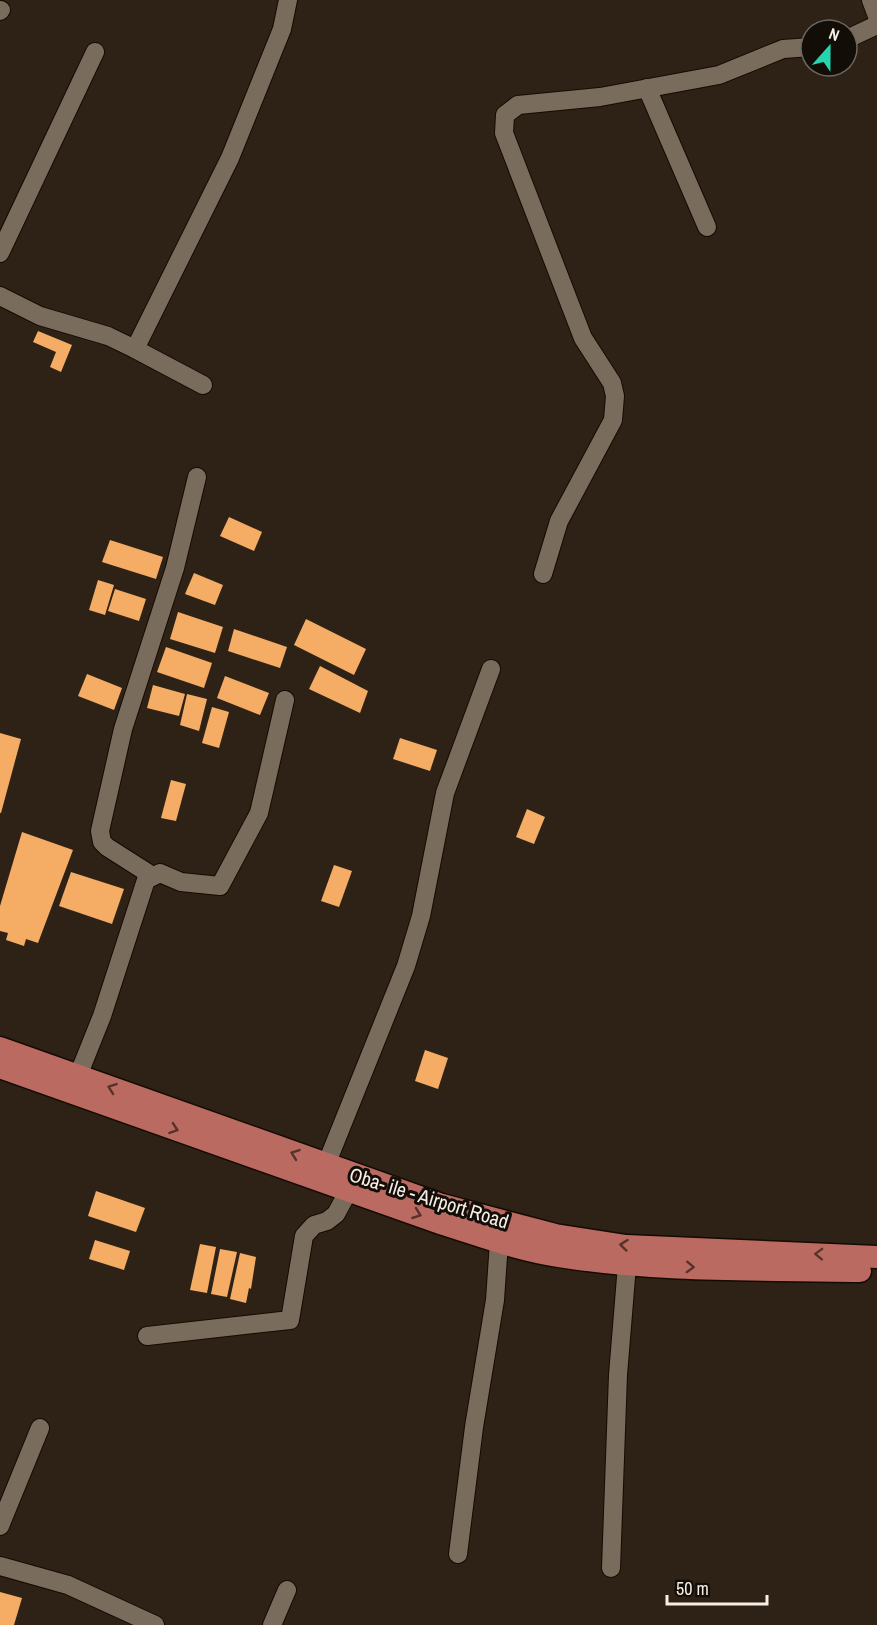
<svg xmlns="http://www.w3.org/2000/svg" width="877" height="1625" font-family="'Archivo Narrow',sans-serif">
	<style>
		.building { fill: #f5ac65 }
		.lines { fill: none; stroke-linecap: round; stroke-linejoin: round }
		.minor-casing { stroke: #150b02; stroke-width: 20 }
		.major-casing { stroke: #150b02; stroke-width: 25 }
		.minor { stroke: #7a6c5d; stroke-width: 18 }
		.major { stroke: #ba6a61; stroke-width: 22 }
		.oneway { stroke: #55322b }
		.labels { text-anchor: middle; stroke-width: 6; stroke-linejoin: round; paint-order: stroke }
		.street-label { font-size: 20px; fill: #f7efe7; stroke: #120d07 }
	</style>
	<rect width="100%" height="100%" fill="#2d2215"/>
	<!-- building -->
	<g class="building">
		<polygon points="38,331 72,345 61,372 50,367 56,352 33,342"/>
		<polygon points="229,517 262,532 254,551 220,536"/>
		<polygon points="110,540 163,557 156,579 102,562"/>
		<polygon points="194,573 223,585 215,605 185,594"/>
		<polygon points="98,580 114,585 105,615 89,610"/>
		<polygon points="115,589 146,599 139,621 108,611"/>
		<polygon points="178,612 223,627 215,653 170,639"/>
		<polygon points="306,619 366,649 354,675 294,645"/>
		<polygon points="234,629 287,647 280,668 228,651"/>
		<polygon points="166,647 212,663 204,688 157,672"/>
		<polygon points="320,666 368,691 360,713 309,689"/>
		<polygon points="87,674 122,688 114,710 78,696"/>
		<polygon points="225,676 269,693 260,715 217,698"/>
		<polygon points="153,685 185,694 179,716 147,708"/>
		<polygon points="187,694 207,699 199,731 180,725"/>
		<polygon points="212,707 229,712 219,748 202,743"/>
		<polygon points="0,733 21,739 1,813 0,813"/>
		<polygon points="400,738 437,750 430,771 393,759"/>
		<polygon points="171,780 186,784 176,821 161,818"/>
		<polygon points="527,809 545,817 534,844 516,837"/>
		<polygon points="22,832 73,850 38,943 26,939 24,946 6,940 8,933 0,931 0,906"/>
		<polygon points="334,865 352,871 339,907 321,901"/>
		<polygon points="71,872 124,889 112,924 59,906"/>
		<polygon points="425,1050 448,1058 438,1089 415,1081"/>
		<polygon points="96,1191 145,1208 136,1232 88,1216"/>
		<polygon points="95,1240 130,1251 124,1270 89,1259"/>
		<polygon points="200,1244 216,1247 207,1293 190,1290"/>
		<polygon points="220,1249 237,1252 227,1297 211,1294"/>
		<polygon points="240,1253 256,1257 251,1289 249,1288 246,1303 230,1299"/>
		<polygon points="0,1592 22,1598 14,1625 0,1625"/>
	</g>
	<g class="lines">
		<defs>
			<g id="minor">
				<polyline points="871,0 877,16"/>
				<polyline points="0,11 1,10"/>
				<polyline points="847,39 877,25"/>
				<polyline points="647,88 707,227"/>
				<polyline points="0,253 95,52"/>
				<polyline points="0,296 40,316 108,336 135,349 230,158 282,29 288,0"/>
				<polyline points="135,349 203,385"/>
				<polyline points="543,574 559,521 613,420 615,396 612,383 583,338 504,133 505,115 518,105 600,97 719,75 783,49 811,47"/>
				<polyline points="151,875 107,847 102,842 100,831 123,729 175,568 197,477"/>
				<polyline points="78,1076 102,1016 146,880 160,873 181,882 220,886 259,813 285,700"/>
				<polyline points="326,1165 406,966 421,916 445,793 491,669"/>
				<polyline points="147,1336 290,1320 304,1236 314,1225 327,1221 336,1214 349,1190"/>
				<polyline points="0,1526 40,1428"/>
				<polyline points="458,1554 474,1427 495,1300 499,1242"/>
				<polyline points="0,1566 68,1585 155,1625"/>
				<polyline points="611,1568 618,1375 627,1265"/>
				<polyline points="272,1625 287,1590"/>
			</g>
			<g id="major">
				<polyline points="0,1048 442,1205 555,1235 626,1246 877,1257"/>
				<path d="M 0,1067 L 440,1223 C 479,1235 518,1250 559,1256 C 658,1272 760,1269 860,1271"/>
			</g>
		</defs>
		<!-- minor casing -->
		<use href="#minor" class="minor-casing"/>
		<!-- major casing -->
		<use href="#major" class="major-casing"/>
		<!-- minor -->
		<use href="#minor" class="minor"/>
		<!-- major -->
		<use href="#major" class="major"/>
	</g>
	<!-- one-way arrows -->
	<defs><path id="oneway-chevron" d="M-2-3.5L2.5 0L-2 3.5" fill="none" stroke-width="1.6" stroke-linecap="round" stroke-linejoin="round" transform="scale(1.5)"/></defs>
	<g class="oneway">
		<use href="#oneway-chevron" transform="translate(112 1088) rotate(-160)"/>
		<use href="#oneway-chevron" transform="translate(174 1129) rotate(19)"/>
		<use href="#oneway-chevron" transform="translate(295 1154) rotate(-160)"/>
		<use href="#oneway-chevron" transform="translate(417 1214) rotate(20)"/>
		<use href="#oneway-chevron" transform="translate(624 1245) rotate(-174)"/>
		<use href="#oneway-chevron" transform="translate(819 1254) rotate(-178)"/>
		<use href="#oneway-chevron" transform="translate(690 1267) rotate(2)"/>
	</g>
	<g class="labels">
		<!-- street labels -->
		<g class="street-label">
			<text transform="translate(429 1198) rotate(17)" y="7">Oba- ile - Airport Road</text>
		</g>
	</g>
	<!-- north arrow -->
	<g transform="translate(829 48) rotate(21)"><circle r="28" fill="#120d07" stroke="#6e6761" stroke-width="1.5"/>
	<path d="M0-4.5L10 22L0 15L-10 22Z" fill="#25d5ae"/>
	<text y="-9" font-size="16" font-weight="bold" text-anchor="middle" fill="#f7efe7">N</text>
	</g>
	<!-- scale -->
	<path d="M667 1595v9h100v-9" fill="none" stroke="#f7efe7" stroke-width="3"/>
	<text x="676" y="1595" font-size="18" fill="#f7efe7" stroke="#120d07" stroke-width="4.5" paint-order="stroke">50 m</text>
</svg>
